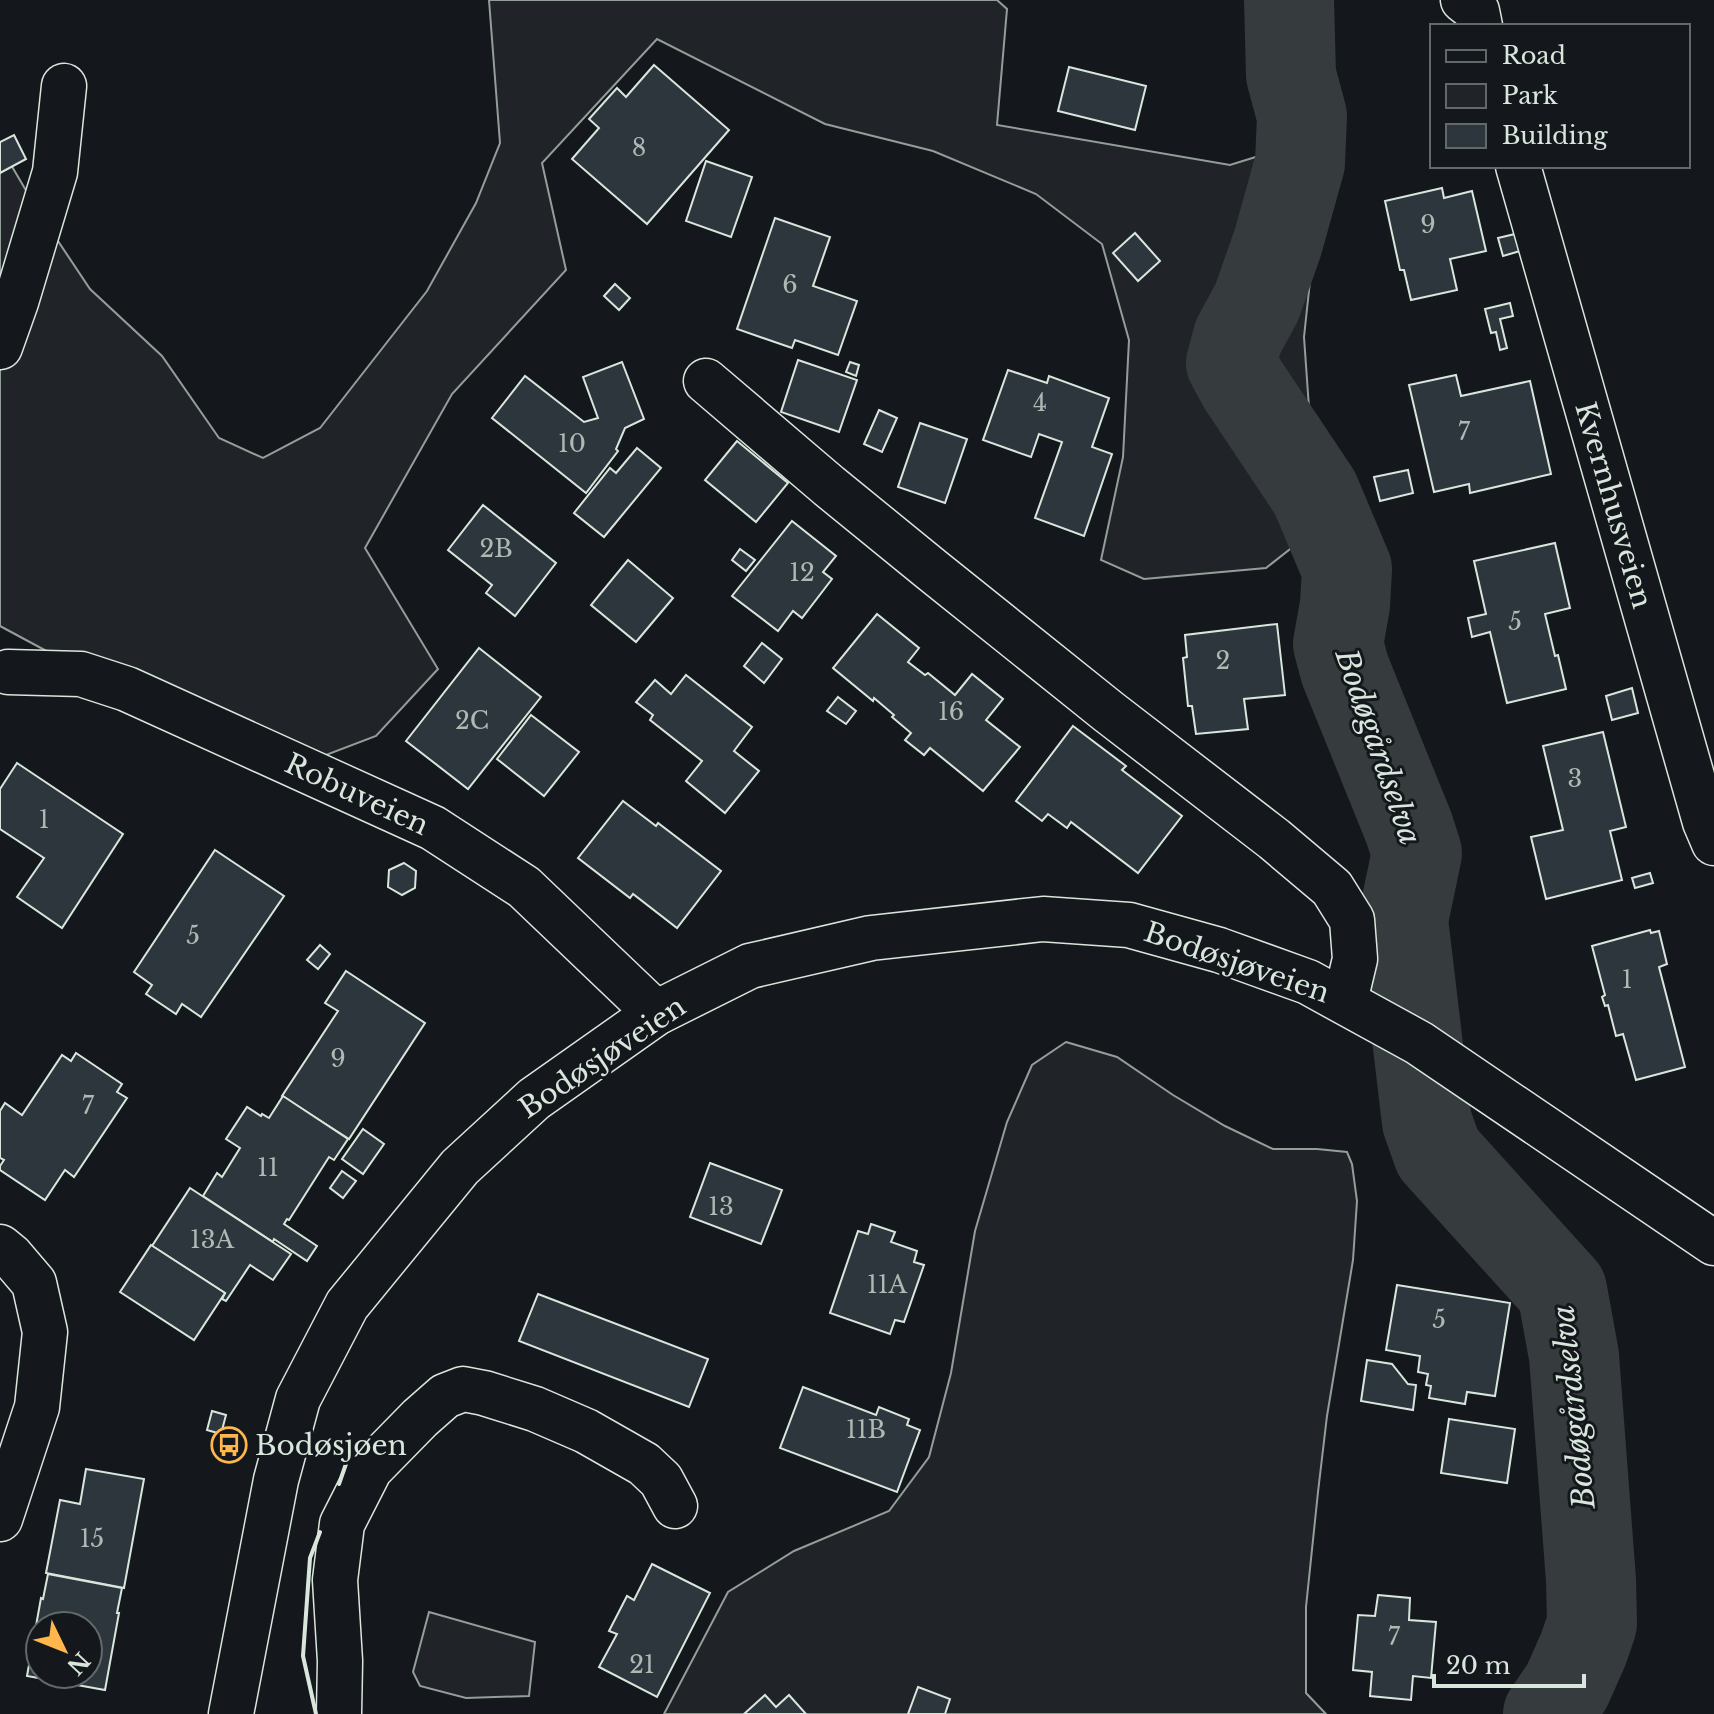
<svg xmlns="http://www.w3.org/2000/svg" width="1714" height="1714" font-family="'Libre Baskerville',serif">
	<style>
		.green { fill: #202428; stroke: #939e99; stroke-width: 2 }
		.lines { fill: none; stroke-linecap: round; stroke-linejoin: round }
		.river { stroke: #363b3e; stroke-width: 90 }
		.building { fill: #2c363c; stroke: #d8e6dc; stroke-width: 2; fill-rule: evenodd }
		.minor-casing { stroke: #d8e6dc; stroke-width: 47 }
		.tertiary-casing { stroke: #d8e6dc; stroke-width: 47 }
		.minor { stroke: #14181c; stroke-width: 44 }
		.tertiary { stroke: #14181c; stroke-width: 44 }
		.wall { stroke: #d8e6dc; stroke-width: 4 }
		.labels { text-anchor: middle; stroke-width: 6; stroke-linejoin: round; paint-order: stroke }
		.number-label { font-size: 24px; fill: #adbab4 }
		.street-label { font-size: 28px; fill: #d8e6dc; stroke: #14181c }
		.poi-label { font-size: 28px; fill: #d8e6dc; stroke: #14181c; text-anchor: start }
		.water-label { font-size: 30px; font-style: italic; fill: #d8e6dc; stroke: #14181c }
	</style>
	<rect width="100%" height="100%" fill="#14181c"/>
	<!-- green -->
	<g class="green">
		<polygon points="489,0 997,0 1007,9 997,125 1230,165 1262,155 1323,124 1338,122 1316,225 1304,337 1315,493 1308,535 1266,568 1144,579 1101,560 1123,457 1129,340 1102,244 1036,194 933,151 825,124 657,39 542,163 566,270 452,394 365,548 438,669 376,736 313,760 52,654 0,626 0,146 38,211 90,289 162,356 219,438 263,458 320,428 427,291 476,203 500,143"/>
		<polygon points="1066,1042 1117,1057 1173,1095 1225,1126 1273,1149 1317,1149 1347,1152 1352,1164 1357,1201 1353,1260 1327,1416 1318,1492 1306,1607 1306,1693 1326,1714 664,1714 728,1592 794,1551 889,1511 929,1457 951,1373 975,1231 1007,1122 1032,1065"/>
		<polygon points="429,1612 535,1642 529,1696 466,1698 420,1686 413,1672"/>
	</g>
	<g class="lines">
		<!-- river -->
		<polyline class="river" points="1289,0 1291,75 1302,116 1300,163 1278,242 1257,302 1238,337 1231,363 1243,385 1315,493 1347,569 1345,605 1338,644 1345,670 1409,828 1417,853 1403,920 1427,1122 1438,1153 1562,1290 1574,1356 1591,1580 1592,1624 1583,1650 1567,1686 1548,1714"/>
	</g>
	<!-- building -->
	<g class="building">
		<polygon points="654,65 729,130 647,224 572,159 599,128 589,119 617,88 626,97"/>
		<polygon points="1069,67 1146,86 1135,130 1058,111"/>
		<polygon points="14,135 26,159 0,173 0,142"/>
		<polygon points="706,161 752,177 731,237 686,221"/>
		<polygon points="1442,188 1444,198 1472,191 1486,251 1450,259 1457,290 1411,300 1404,270 1400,270 1385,201"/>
		<polygon points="775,218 830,237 813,286 857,301 838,355 795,340 792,348 737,329"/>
		<polygon points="1135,233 1160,261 1138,281 1113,253"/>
		<polygon points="1515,234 1520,251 1503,256 1498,238"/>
		<polygon points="615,284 630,298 619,310 604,296"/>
		<polygon points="1510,303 1513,316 1500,319 1507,348 1500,350 1496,332 1491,333 1485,309"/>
		<polygon points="798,360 857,380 839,432 781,412"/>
		<polygon points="622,362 644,419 625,428 616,449 618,451 586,493 492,418 525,376 584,422 598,418 583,377"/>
		<polygon points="850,362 859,365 856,376 846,372"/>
		<polygon points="1008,370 1047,383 1049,376 1109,398 1092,447 1112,454 1084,536 1035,518 1062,442 1039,434 1031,457 983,440"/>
		<polygon points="1456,375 1461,396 1530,381 1551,474 1470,493 1469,484 1434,492 1409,385"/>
		<polygon points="879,410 897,418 882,452 864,444"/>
		<polygon points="920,423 967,439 945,503 898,487"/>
		<polygon points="737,441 788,483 756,522 705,480"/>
		<polygon points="637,448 661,468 604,537 574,513 610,468 616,473"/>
		<polygon points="1408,470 1413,493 1380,501 1374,477"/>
		<polygon points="483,505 556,563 515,616 486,593 492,585 448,550"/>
		<polygon points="792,521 836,556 823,572 832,579 802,618 793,611 778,631 732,596"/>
		<polygon points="1555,543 1570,608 1545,614 1555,656 1558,655 1566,689 1507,703 1490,632 1472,637 1468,618 1486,614 1474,561"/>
		<polygon points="740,549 755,560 746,571 732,560"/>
		<polygon points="628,560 673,598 636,642 591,605"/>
		<polygon points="877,614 919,648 908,662 925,675 928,673 955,695 972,674 1003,699 986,720 1020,747 983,791 930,748 924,755 905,740 911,733 892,717 894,715 874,698 873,701 833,668"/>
		<polygon points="1277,624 1285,695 1244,699 1248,729 1196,734 1192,706 1188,706 1183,658 1187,657 1185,635"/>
		<polygon points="762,643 782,659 764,683 744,666"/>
		<polygon points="479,648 541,697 468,789 406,741"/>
		<polygon points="686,675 752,727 734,751 759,771 725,813 686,781 702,761 650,720 653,715 636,702 655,680 671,694"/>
		<polygon points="1632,688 1638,713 1612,720 1606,696"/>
		<polygon points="838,697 856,711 846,724 827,711"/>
		<polygon points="531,715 579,752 544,796 497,759"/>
		<polygon points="1073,726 1126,766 1122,770 1182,816 1138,873 1071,822 1067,828 1048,814 1042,821 1016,801"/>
		<polygon points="1603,732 1626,827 1610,831 1622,880 1546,899 1531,837 1563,830 1543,746"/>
		<polygon points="17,763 123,834 62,928 17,897 44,858 0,829 0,789"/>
		<polygon points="623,801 656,826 658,823 721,871 677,928 633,894 630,898 578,858"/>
		<polygon points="215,850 284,896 201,1017 182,1004 176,1014 146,994 152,985 134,972"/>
		<polygon points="404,863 416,871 415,888 402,895 388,887 389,870"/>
		<polygon points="1650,873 1653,883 1635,888 1632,878"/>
		<polygon points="1650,930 1651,933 1659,931 1667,964 1659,967 1685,1067 1636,1080 1623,1034 1616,1036 1608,1005 1605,1006 1602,997 1605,995 1592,946"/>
		<polygon points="320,945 330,954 318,969 307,960"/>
		<polygon points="346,971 425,1023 349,1139 282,1096 338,1011 325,1003"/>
		<polygon points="76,1053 122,1084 117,1092 127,1098 74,1177 65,1170 45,1200 0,1170 0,1166 4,1160 0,1158 0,1111 5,1103 22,1115 62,1055 71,1061"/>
		<polygon points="283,1096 348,1139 334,1160 329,1157 289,1220 287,1219 284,1224 317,1246 307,1261 274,1239 273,1242 203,1196 217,1173 222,1177 240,1148 226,1139 247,1107 261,1116 262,1114 269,1118"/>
		<polygon points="363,1129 384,1144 363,1174 342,1159"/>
		<polygon points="710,1163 782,1190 761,1244 690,1217"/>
		<polygon points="342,1171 356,1181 343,1198 330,1188"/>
		<polygon points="190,1188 291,1254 273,1280 250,1265 226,1301 222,1299 225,1293 152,1246"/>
		<polygon points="871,1224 895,1232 891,1242 917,1251 914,1262 924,1265 904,1322 895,1320 890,1334 830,1313 858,1231 868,1234"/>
		<polygon points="151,1245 225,1293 194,1340 120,1292"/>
		<polygon points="1397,1285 1510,1303 1495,1396 1467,1392 1465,1404 1429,1398 1431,1386 1426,1385 1428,1374 1418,1372 1420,1356 1386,1350"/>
		<polygon points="538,1294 708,1359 689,1407 519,1341"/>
		<polygon points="1367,1360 1392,1364 1408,1384 1416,1385 1413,1410 1361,1401"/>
		<polygon points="803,1387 876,1415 879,1407 909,1419 907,1425 920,1430 897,1492 780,1448"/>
		<polygon points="212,1411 226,1415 221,1434 207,1430"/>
		<polygon points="1449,1419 1515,1429 1507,1483 1441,1473"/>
		<polygon points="86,1469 144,1479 124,1588 46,1573 60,1500 80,1504"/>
		<polygon points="652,1564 710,1593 657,1697 599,1667 617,1634 609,1631 627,1596 634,1600"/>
		<path d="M 48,1574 L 122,1588 L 117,1613 L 119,1613 L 105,1690 L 27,1676 L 41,1598 L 43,1599 ZM 40,1626 L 88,1626 L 88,1674 L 40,1674 Z"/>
		<polygon points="1378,1595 1410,1598 1409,1620 1436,1622 1431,1678 1413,1676 1411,1700 1370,1696 1372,1672 1353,1670 1358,1615 1375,1616"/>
		<polygon points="918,1687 950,1699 945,1714 908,1714"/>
		<polygon points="765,1695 776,1707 789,1695 806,1714 744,1714"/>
	</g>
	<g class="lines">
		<defs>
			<g id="minor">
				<polyline points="1463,0 1477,11 1480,26"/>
				<polyline points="1518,166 1705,822 1714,843"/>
				<polyline points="0,347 16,302 55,172 64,86"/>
				<polyline points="706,381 829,486 932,570 1109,712 1274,839 1332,888 1352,920 1355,959 1345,1001"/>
				<polyline points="8,672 81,674 127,689 433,828 524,887 656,1013"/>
				<polyline points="0,1247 11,1256 34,1283 45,1332 37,1407 0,1519"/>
				<polyline points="339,1714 340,1661 335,1580 342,1524 370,1469 420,1418 445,1396 463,1389 484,1393 535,1409 586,1431 644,1464 661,1480 675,1506"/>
			</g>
			<polyline id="tertiary" points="231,1714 276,1480 298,1399 347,1305 460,1167 534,1099 656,1013 750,966 871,938 1043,919 1129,925 1219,950 1308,982 1419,1043 1714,1243"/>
		</defs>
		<!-- minor casing -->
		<use href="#minor" class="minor-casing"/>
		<!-- tertiary casing -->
		<use href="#tertiary" class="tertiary-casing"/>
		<!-- minor -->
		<use href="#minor" class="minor"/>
		<!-- tertiary -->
		<use href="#tertiary" class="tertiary"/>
		<!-- wall -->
		<g class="wall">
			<polyline points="339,1484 347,1461"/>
			<polyline points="316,1714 303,1656 310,1558 320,1532"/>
		</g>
	</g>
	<!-- icons -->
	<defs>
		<symbol id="bus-ring" viewBox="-11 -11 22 22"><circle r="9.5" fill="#14181c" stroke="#ffb74d" stroke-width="1.5"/><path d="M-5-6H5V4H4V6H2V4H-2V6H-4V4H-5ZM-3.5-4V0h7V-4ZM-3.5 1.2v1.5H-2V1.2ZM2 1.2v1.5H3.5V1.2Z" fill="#ffb74d"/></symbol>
	</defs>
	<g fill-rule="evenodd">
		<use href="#bus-ring" x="209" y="1425" width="40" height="40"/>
	</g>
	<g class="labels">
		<!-- number labels -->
		<g class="number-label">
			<text x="639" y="156">8</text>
			<text x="1428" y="233">9</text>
			<text x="790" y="293">6</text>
			<text x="1040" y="411">4</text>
			<text x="1464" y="440">7</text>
			<text x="572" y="452">10</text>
			<text x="496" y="557">2B</text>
			<text x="802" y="581">12</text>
			<text x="1515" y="630">5</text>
			<text x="1223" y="669">2</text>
			<text x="951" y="720">16</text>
			<text x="472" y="729">2C</text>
			<text x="1575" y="787">3</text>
			<text x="44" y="828">1</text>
			<text x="193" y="944">5</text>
			<text x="1627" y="988">1</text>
			<text x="338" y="1067">9</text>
			<text x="88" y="1114">7</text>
			<text x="268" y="1176">11</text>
			<text x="721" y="1215">13</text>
			<text x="212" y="1248">13A</text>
			<text x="887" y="1293">11A</text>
			<text x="1439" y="1328">5</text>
			<text x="866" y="1438">11B</text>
			<text x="92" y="1547">15</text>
			<text x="1394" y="1645">7</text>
			<text x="642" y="1673">21</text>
		</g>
		<!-- street labels -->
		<g class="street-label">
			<text transform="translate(1614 505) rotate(74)" y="10">Kvernhusveien</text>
			<text transform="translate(357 794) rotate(25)" y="10">Robuveien</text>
			<text transform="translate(1237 962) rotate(19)" y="10">Bodøsjøveien</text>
			<text transform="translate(602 1057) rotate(-34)" y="10">Bodøsjøveien</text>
		</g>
		<!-- poi labels -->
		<g class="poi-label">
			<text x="255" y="1455">Bodøsjøen</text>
		</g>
		<!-- water labels -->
		<g class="water-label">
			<text transform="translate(1378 747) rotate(71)" y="10">Bodøgårdselva</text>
			<text transform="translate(1574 1407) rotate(-96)" y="10">Bodøgårdselva</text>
		</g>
	</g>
	<!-- legend -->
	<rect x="1430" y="24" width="260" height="144" fill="#14181c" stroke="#626a69" stroke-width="2"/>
	<rect x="1446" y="50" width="40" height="12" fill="#14181c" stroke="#626a69" stroke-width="2"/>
	<text x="1502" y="64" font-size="24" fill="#d8e6dc">Road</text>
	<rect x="1446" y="84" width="40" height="24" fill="#202428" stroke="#626a69" stroke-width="2"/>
	<text x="1502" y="104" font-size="24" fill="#d8e6dc">Park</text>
	<rect x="1446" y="124" width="40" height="24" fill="#2c363c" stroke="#626a69" stroke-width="2"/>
	<text x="1502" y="144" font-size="24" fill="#d8e6dc">Building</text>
	<!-- north arrow -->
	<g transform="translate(64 1650) rotate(133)"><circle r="38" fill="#14181c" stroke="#626a69" stroke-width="2"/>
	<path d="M0-6L14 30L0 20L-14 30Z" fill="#ffb74d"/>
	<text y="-12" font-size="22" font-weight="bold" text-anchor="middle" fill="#d8e6dc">N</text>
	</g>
	<!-- scale -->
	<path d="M1434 1674v12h150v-12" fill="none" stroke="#d8e6dc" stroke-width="4"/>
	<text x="1446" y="1674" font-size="24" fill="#d8e6dc" stroke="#14181c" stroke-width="6" paint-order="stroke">20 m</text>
</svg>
